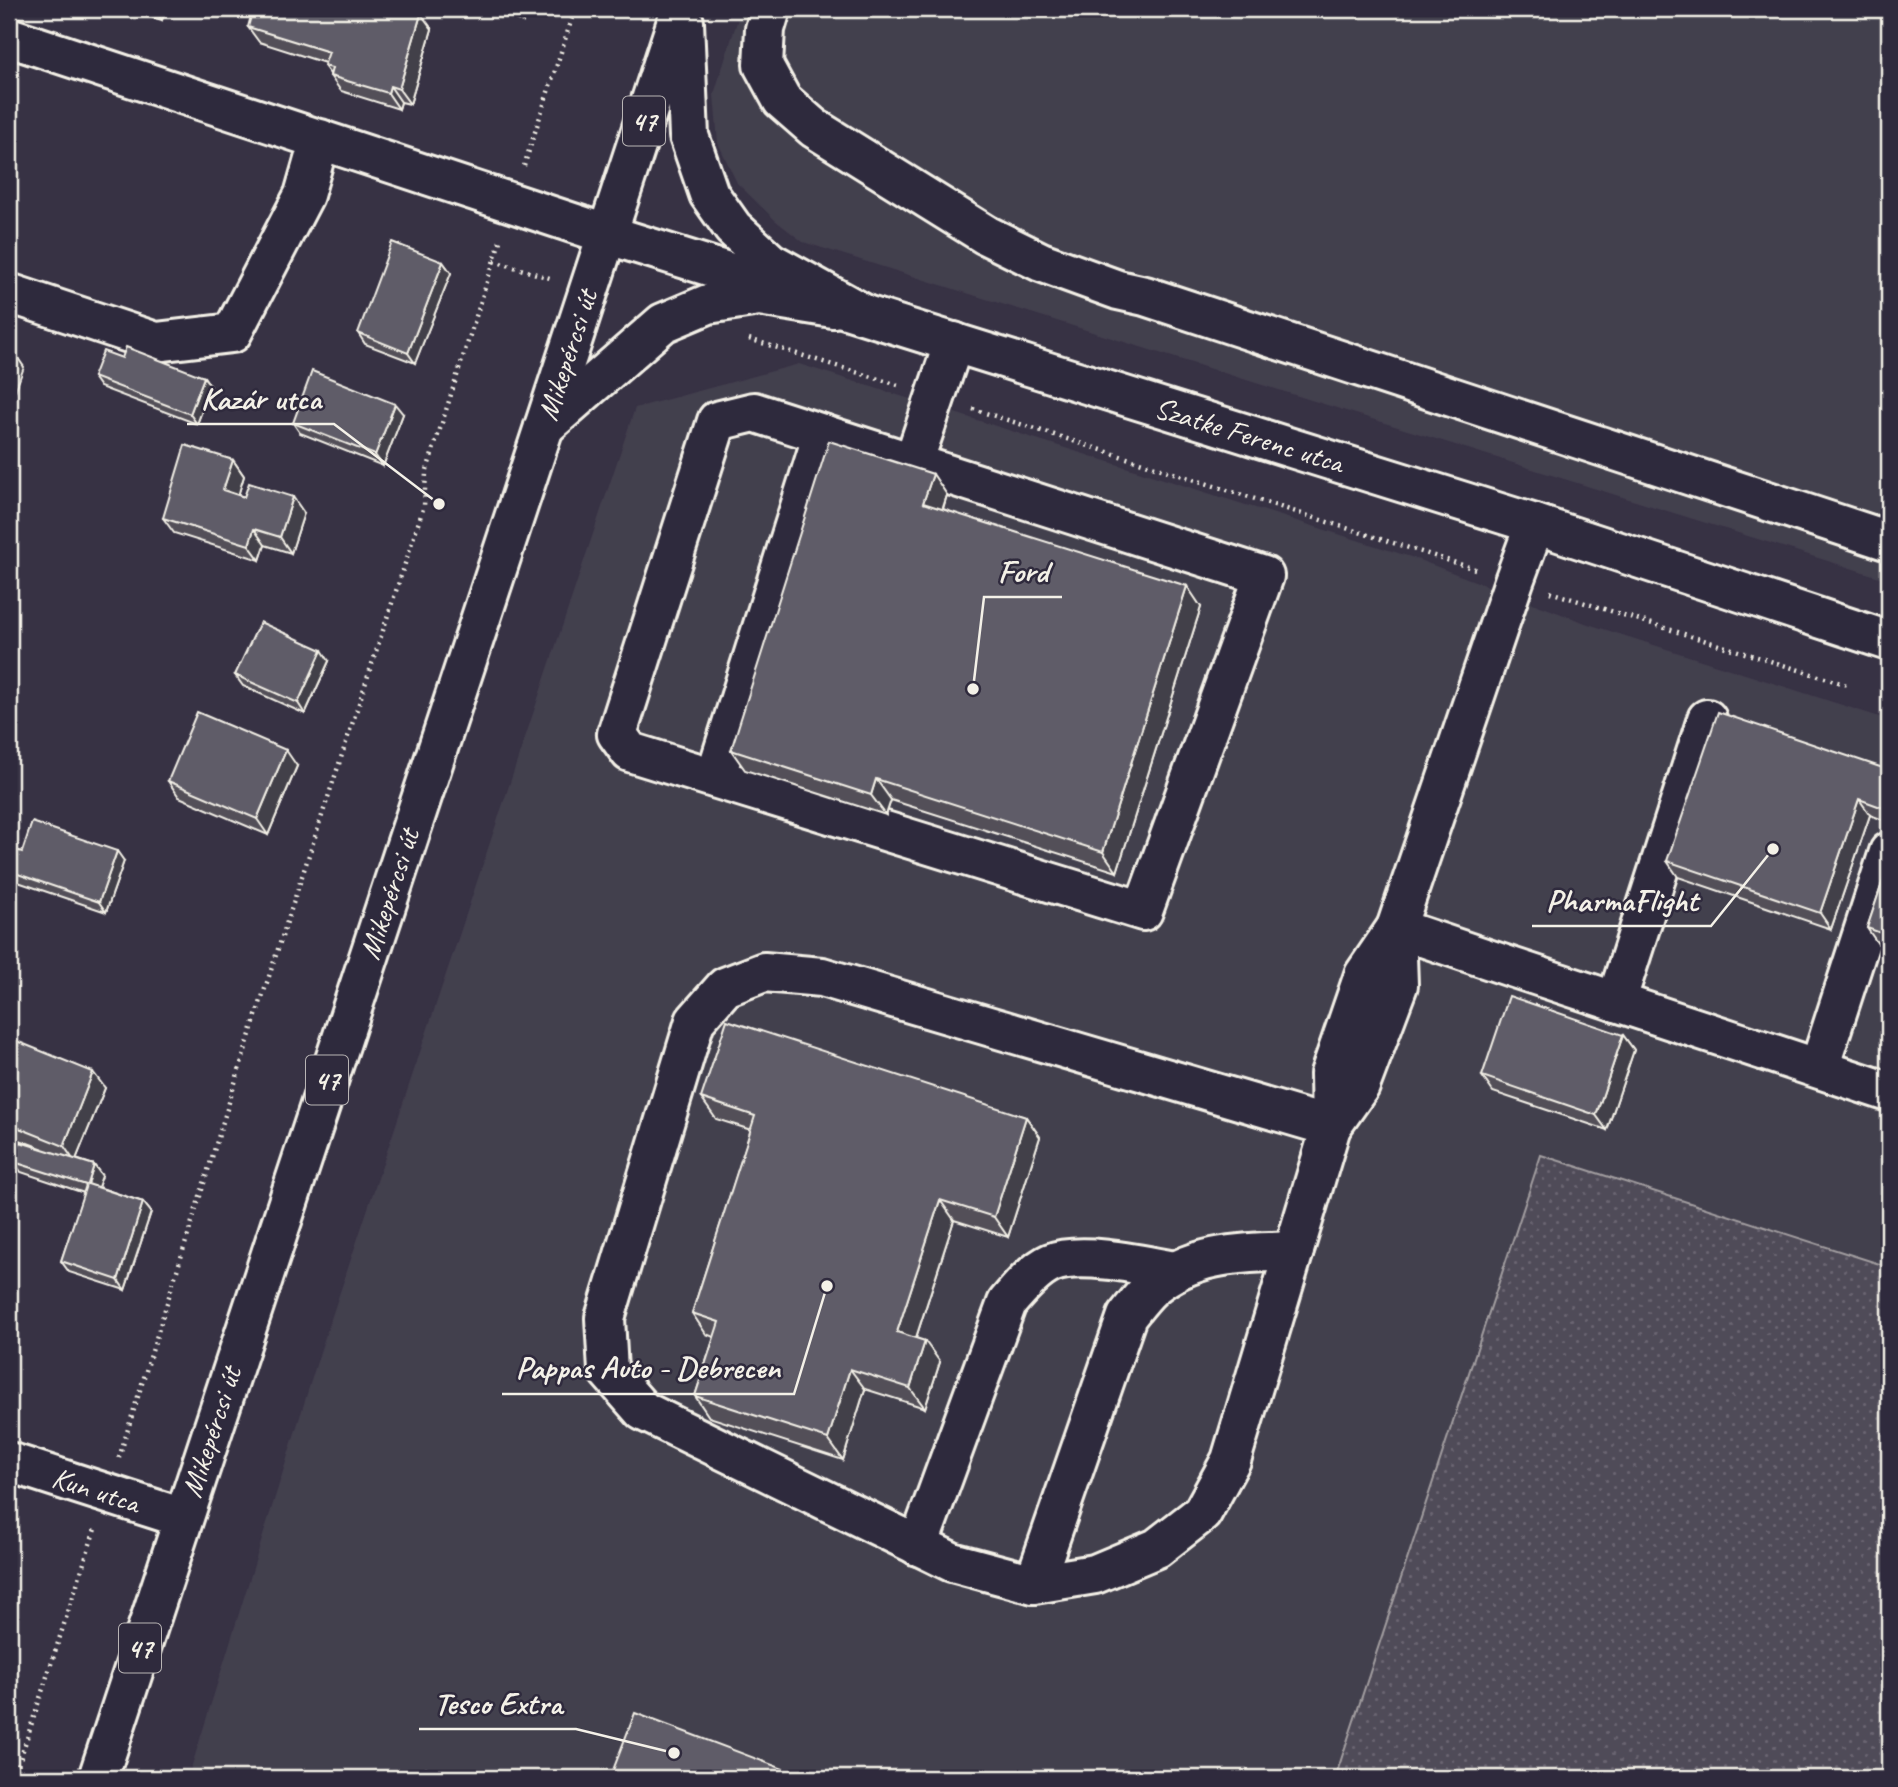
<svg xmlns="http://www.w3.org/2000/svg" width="1898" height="1787" font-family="Caveat,sans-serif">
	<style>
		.built { fill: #433f4e }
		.green { fill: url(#green-dots); stroke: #a29ea0; stroke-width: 2 }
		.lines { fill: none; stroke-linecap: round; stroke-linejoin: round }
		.minor-casing { stroke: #f4f1e8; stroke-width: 44 }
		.major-casing { stroke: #f4f1e8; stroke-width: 44 }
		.path { stroke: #f4f1e8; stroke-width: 4.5; stroke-dasharray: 2 5; stroke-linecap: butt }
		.minor { stroke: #2f2a3d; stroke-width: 38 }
		.major { stroke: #2f2a3d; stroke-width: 38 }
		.wall { fill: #524f59; stroke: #f4f1e8; stroke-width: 2 }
		.shaded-wall { fill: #424048; stroke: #f4f1e8; stroke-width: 2 }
		.building { fill: #5f5c67; stroke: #f4f1e8; stroke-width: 2 }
		.labels { text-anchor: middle; stroke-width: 5; stroke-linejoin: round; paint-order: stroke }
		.shield { fill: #2f2a3d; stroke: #b9b5b5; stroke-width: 2 }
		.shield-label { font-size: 28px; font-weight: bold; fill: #f4f1e8 }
		.street-label { font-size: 30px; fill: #f4f1e8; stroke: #2f2a3d }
		.leader { fill: none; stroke: #f4f1e8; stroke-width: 2.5 }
		.callout-dot { fill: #f4f1e8; stroke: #2f2a3d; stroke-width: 2.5 }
		.callout-label { font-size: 32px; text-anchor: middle; font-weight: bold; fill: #f4f1e8; stroke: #2f2a3d; stroke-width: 5; stroke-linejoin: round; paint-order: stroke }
	</style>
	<defs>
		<pattern id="green-dots" width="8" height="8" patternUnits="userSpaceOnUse" patternTransform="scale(1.75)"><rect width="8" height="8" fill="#504b59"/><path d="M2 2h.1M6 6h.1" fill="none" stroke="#6a6571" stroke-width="1.8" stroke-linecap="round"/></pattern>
	</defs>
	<rect width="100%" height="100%" fill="#373244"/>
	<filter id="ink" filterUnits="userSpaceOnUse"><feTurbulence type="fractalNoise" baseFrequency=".0143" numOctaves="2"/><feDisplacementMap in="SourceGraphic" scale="14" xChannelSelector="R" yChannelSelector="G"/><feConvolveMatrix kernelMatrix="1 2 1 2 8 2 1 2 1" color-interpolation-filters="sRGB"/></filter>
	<g filter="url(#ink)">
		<!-- built -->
		<g class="built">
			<polygon points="741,9 1889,9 1889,580 803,242 776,221 737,183 718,143 714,94"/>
			<polygon points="799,364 1414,558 1588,624 1889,720 1889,1267 1541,1155 1335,1778 188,1778 320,1352 635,408"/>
		</g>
		<!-- green -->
		<polygon class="green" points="1541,1155 1889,1267 1889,1778 1335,1778"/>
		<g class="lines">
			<defs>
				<g id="minor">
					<polyline points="771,9 765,29 763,65 782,100 814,128 986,235 1041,262 1118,290 1145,296 1889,541"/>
					<polyline points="9,37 606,234 1535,524 1889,641"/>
					<polyline points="9,293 156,342 232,333 304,195 320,139"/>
					<polygon points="754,412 1264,576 1143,911 630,752 617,734 717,421"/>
					<polyline points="913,463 954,342"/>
					<polyline points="715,778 823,434"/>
					<polyline points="1396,928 1514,968 1889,1092"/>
					<polyline points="1616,1002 1707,719"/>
					<polyline points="1819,1068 1889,852"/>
					<polyline points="1331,1127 822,977 764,972 725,987 695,1021 605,1318 608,1371 643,1411 952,1562 1034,1584 1095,1574 1157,1548 1202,1513 1231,1460 1331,1127 1330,1074 1364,975 1396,928 1514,581 1535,524"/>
					<polyline points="1331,1127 1360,1086 1398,985 1396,928"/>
					<polyline points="9,1462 183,1518"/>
					<path d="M 918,1546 L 1007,1303 C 1018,1290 1035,1270 1051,1263 C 1080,1251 1143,1265 1174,1271"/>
					<path d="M 1034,1584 L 1127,1316 C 1135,1306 1143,1295 1152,1287 C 1194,1252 1243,1253 1294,1251"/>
				</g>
				<g id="major">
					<polyline points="684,22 689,136 709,194 733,228 770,262 862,313"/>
					<polyline points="544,427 663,323 708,304 759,296 833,308"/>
					<polyline points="98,1778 544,427 681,9"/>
				</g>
			</defs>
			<!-- minor casing -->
			<use href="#minor" class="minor-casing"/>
			<!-- major casing -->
			<use href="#major" class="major-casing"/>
			<!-- path -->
			<g class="path">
				<polyline points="524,166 575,9"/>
				<polyline points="494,261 553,279"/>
				<polyline points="749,339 898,385"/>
				<polyline points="973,409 1478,570"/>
				<polyline points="1550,592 1847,685"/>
				<polyline points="119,1458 252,1028 424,506 426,473 501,238"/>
				<polyline points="14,1778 95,1529"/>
			</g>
			<!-- minor -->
			<use href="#minor" class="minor"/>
			<!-- major -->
			<use href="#major" class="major"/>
		</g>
		<!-- wall -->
		<g class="wall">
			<polygon points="124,9 166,9 162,20"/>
			<polygon points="484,9 528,9 523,22"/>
			<polygon points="248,27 432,29 410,104 401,102 399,109 341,91 330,76 330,74 324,66 325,63 259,42"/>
			<polygon points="443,262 451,273 415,363 365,344 358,333"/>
			<polygon points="122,358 204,377 211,387 197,424 100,387 93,377"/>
			<polygon points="403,414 383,466 300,433 293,423"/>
			<polygon points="233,460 244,476 238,495 304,513 291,553 265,545 260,560 174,533 163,518"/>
			<polygon points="947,495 943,509 1201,607 1117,872 891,800 886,815 745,770 731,750"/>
			<polygon points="329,661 305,714 243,686 235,675"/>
			<polygon points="297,766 268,835 179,797 168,781"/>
			<polygon points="1889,770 1889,822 1870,815 1831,929 1678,877 1667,861"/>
			<polygon points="9,848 22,852 124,861 106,912 9,879"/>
			<polygon points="1889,863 1889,948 1878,944 1867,928"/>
			<polygon points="1623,1035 1634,1050 1607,1130 1493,1092 1482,1076"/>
			<polygon points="9,1038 105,1088 76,1159 94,1165 102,1176 98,1187 143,1202 151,1212 125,1290 69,1272 61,1261 84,1193 21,1172 14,1162 41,1148 9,1136"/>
			<polygon points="701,1098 1026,1117 1040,1137 1008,1237 954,1220 916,1338 940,1362 925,1408 865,1389 843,1460 709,1417 695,1396 714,1337 706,1334 692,1313 751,1130 716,1119"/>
		</g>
		<!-- shaded-wall -->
		<g class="shaded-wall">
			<polygon points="154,9 166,9 162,20"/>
			<polygon points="517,9 528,9 523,22 516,12"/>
			<polygon points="421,14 432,29 410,104 399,89"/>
			<polygon points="390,86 401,102 399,109 388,93"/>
			<polygon points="443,262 451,273 415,363 408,353"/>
			<polygon points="13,351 24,367 9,408 9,363"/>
			<polygon points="204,377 211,387 197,424 190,414"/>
			<polygon points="395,404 403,414 383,466 375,455"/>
			<polygon points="233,460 244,476 235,506 223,490"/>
			<polygon points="933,474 947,495 938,523 923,503"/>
			<polygon points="293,497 304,513 291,553 280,537"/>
			<polygon points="254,529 265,545 260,560 249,545"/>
			<polygon points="1187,586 1201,607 1117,872 1103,852"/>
			<polygon points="322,650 329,661 305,714 298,703"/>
			<polygon points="286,750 297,766 268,835 257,819"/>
			<polygon points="876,779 891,800 886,815 871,795"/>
			<polygon points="1859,799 1870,815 1831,929 1820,913"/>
			<polygon points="117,851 124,861 106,912 99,902"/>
			<polygon points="1623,1035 1634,1050 1607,1130 1596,1115"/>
			<polygon points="93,1072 105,1088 75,1162 64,1146"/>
			<polygon points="1026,1117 1040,1137 1008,1237 994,1217"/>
			<polygon points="94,1165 102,1176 95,1195 88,1184"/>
			<polygon points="940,1200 954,1220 911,1353 897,1332"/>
			<polygon points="143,1202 151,1212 125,1290 118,1280"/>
			<polygon points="925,1341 940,1362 925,1408 910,1388"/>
			<polygon points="850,1369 865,1389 843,1460 828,1439"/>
		</g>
		<!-- building -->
		<g class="building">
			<polygon points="253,9 406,9 421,14 399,89 390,86 388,93 330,76 332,68 324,66 329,52 248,27"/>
			<polygon points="392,242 443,262 408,353 358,333"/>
			<polygon points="126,347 204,377 190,414 93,377 103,351 122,358"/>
			<polygon points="9,350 13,351 9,363"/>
			<polygon points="312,371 395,404 375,455 293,423"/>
			<polygon points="829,441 933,474 923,503 1187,586 1103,852 876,779 871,795 731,750"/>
			<polygon points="185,445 233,460 223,490 244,497 249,483 293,497 280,537 254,529 249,545 163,518"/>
			<polygon points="260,622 322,650 298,703 235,675"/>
			<polygon points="197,712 286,750 257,819 168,781"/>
			<polygon points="1718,712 1889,770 1889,810 1859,799 1820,913 1667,861"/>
			<polygon points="32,822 117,851 99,902 9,871 9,848 22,852"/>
			<polygon points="1889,863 1889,936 1867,928"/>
			<polygon points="1509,996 1623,1035 1596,1115 1482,1076"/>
			<polygon points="727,1020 1026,1117 994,1217 940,1200 897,1332 925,1341 910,1388 850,1369 828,1439 695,1396 719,1322 692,1313 755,1116 701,1098"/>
			<polygon points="9,1038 93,1072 64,1146 9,1124"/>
			<polygon points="20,1142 94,1165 88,1184 143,1202 118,1280 61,1261 86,1185 14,1162"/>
			<polygon points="635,1713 807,1778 610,1778"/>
			<polygon points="425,1767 460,1778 421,1778"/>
		</g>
	</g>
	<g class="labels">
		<!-- shield labels -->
		<g class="shield">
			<rect x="623" y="96.5" width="42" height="49" rx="5"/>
			<rect x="306" y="1055.5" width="42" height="49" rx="5"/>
			<rect x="119" y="1623.5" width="42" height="49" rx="5"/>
		</g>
		<g class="shield-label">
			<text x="644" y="131">47</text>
			<text x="327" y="1090">47</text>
			<text x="140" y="1658">47</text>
		</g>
		<!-- street labels -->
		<g class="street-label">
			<text transform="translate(567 355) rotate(-72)" y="10">Mikepércsi út</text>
			<text transform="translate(1249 435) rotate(17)" y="10">Szatke Ferenc utca</text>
			<text transform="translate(389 894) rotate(-72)" y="10">Mikepércsi út</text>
			<text transform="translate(211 1432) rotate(-72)" y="10">Mikepércsi út</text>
			<text transform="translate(96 1490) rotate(18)" y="10">Kun utca</text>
		</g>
	</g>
	<!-- callouts -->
	<path class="leader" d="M439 504L334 424H187M973 689L984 597H1062M1773 849L1711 926H1532M827 1286L794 1394H502M674 1753L576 1729H419"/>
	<g class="callout-dot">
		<circle cx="439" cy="504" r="7"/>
		<circle cx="973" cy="689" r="7"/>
		<circle cx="1773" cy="849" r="7"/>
		<circle cx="827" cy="1286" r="7"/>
		<circle cx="674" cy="1753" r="7"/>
	</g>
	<g class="callout-label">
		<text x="261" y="409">Kazár utca</text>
		<text x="1023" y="582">Ford</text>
		<text x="1622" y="911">PharmaFlight</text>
		<text x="648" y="1378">Pappas Auto - Debrecen</text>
		<text x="498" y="1714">Tesco Extra</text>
	</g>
	<!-- margin -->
	<rect width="1898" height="1787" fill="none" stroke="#2f2a3d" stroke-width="35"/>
	<rect x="18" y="18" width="1863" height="1752" fill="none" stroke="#f4f1e8" stroke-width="2.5" filter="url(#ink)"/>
</svg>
